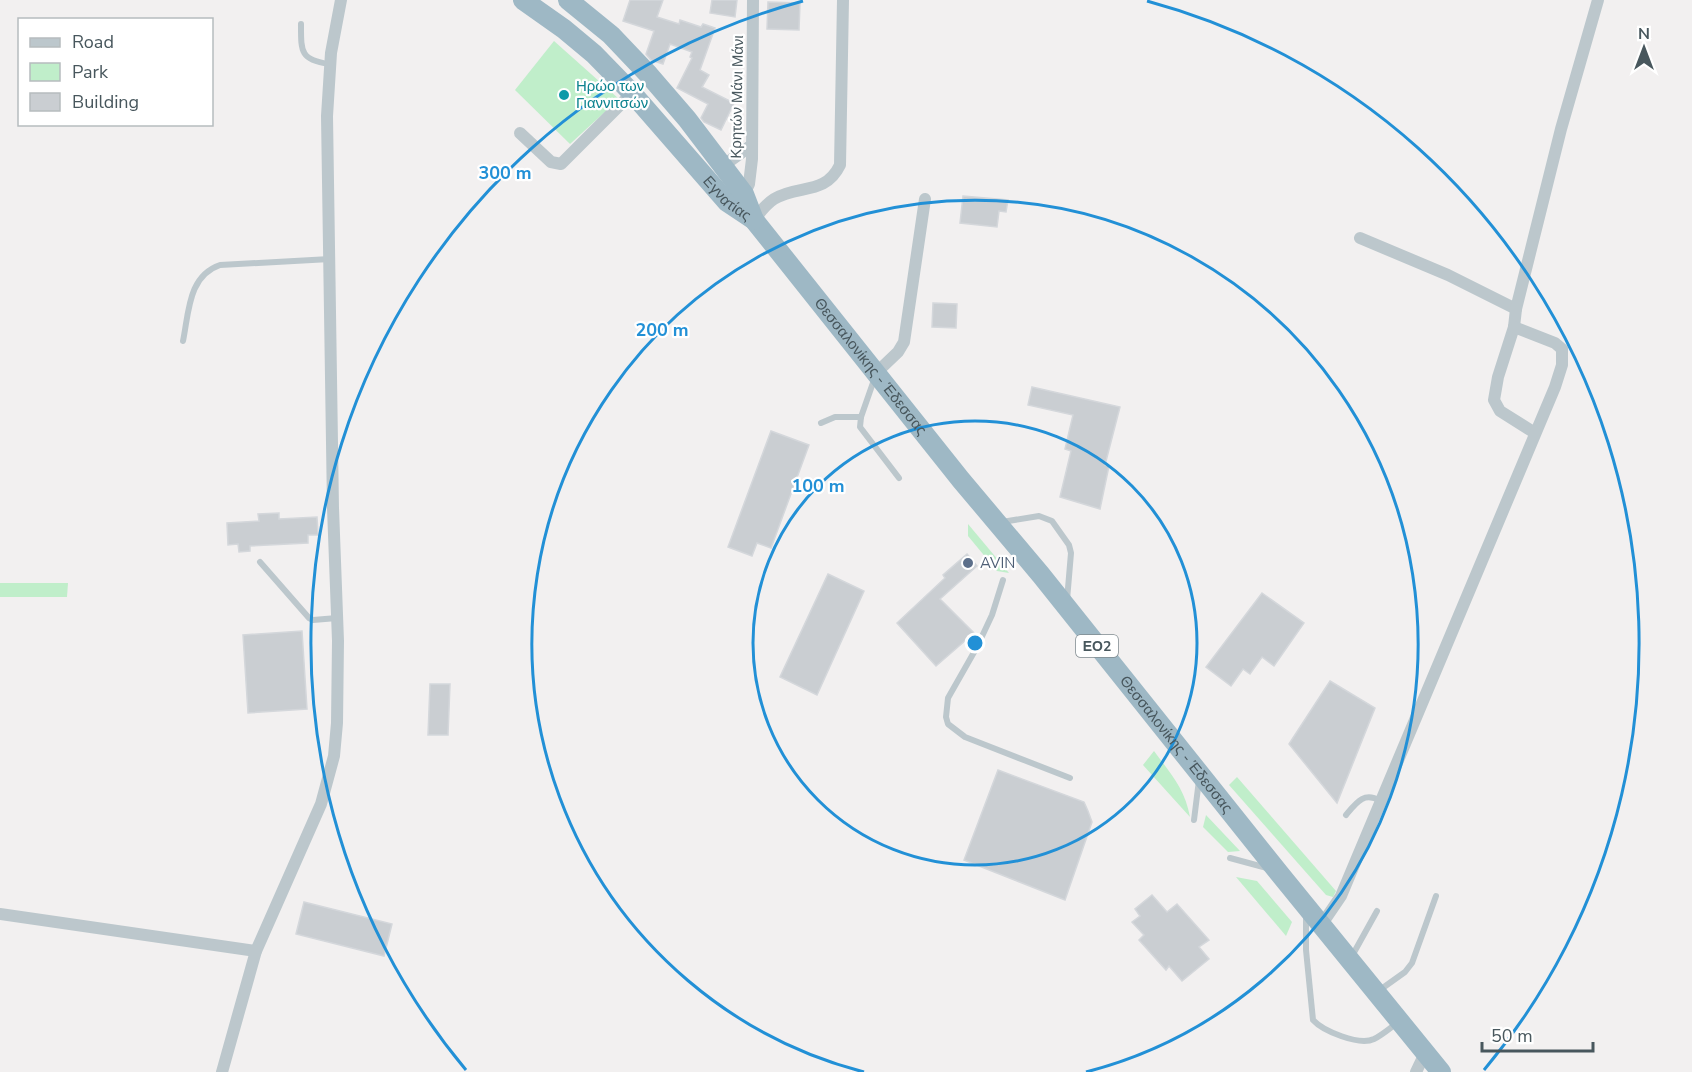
<svg xmlns="http://www.w3.org/2000/svg" width="1692" height="1072" font-family="'Nunito Sans',sans-serif">
	<style>
		.green { fill: #c0eeca }
		.building { fill: #caced2; stroke: #d4d7db; stroke-width: 1.5 }
		.lines { fill: none; stroke-linecap: round; stroke-linejoin: round }
		.service { stroke: #bcc7cc; stroke-width: 6 }
		.minor { stroke: #bcc7cc; stroke-width: 12 }
		.trunk { stroke: #9eb8c5; stroke-width: 20 }
		.ring { fill: none; stroke: #2290d6; stroke-width: 3 }
		.culture-dot { fill: #0f9aa8; stroke: #fff; stroke-width: 2 }
		.service-dot { fill: #5c6f8a; stroke: #fff; stroke-width: 2 }
		.labels { text-anchor: middle; stroke-width: 4.5; stroke-linejoin: round; paint-order: stroke }
		.shield { fill: #fff; stroke: #7f898e; stroke-width: 1.5 }
		.shield-label { font-size: 14px; font-weight: bold; fill: #48575d }
		.culture-label { font-size: 15px; fill: #0d838f; stroke: #fff; text-anchor: start }
		.street-label { font-size: 15px; fill: #48575d; stroke: #fff }
		.service-label { font-size: 15px; fill: #4e5e75; stroke: #fff; text-anchor: start }
		.centre { fill: #2290d6; stroke: #fff; stroke-width: 3 }
		.ring-label { font-size: 18px; text-anchor: middle; font-weight: bold; fill: #2290d6; stroke: #fff; stroke-width: 4.5; stroke-linejoin: round; paint-order: stroke }
	</style>
	<rect width="100%" height="100%" fill="#f2f0f0"/>
	<!-- green -->
	<g class="green">
		<polygon points="554,41 619,99 570,144 515,90"/>
		<polygon points="968,524 1009,573 997,571 968,536"/>
		<polygon points="0,583 68,583 67,597 0,597"/>
		<path d="M 1154,751 C 1171,774 1185,789 1190,817 L 1143,765 Z"/>
		<polygon points="1237,777 1336,891 1333,897 1326,895 1229,785"/>
		<polygon points="1206,815 1240,851 1228,852 1203,827"/>
		<polygon points="1236,877 1257,881 1292,922 1286,936"/>
	</g>
	<!-- building -->
	<g class="building">
		<polygon points="630,0 663,0 657,17 679,24 680,20 701,27 703,24 715,28 700,70 709,75 702,87 734,103 721,130 704,122 701,118 708,104 677,88 692,58 690,57 692,52 670,44 663,64 651,60 646,54 654,31 623,21"/>
		<polygon points="712,0 737,0 735,17 710,13"/>
		<polygon points="768,2 800,3 799,30 767,29"/>
		<polygon points="963,196 1008,200 1006,212 999,211 997,227 960,223"/>
		<polygon points="933,303 957,304 956,328 932,327"/>
		<polygon points="1032,387 1120,407 1105,465 1109,466 1100,509 1060,497 1071,451 1065,449 1073,415 1028,405"/>
		<polygon points="771,431 809,445 771,548 757,543 752,556 728,547"/>
		<polygon points="279,513 279,519 317,517 318,535 308,535 308,543 250,546 250,551 239,552 238,544 228,545 227,523 259,521 258,514"/>
		<polygon points="967,554 977,566 940,599 974,633 936,666 897,623 945,578 943,575"/>
		<polygon points="828,574 864,591 817,695 780,677"/>
		<polygon points="1262,593 1304,623 1274,666 1262,657 1250,674 1243,669 1231,686 1206,667"/>
		<polygon points="302,631 307,709 248,713 243,635"/>
		<polygon points="1330,681 1375,708 1337,803 1289,744"/>
		<polygon points="430,684 450,684 448,735 428,735"/>
		<polygon points="998,770 1084,802 1088,811 1092,822 1065,900 964,860"/>
		<polygon points="1152,895 1167,912 1177,904 1209,940 1199,947 1209,959 1182,981 1169,966 1166,970 1139,940 1144,935 1132,922 1140,916 1135,909"/>
		<polygon points="304,902 392,924 384,956 296,934"/>
	</g>
	<g class="lines">
		<!-- service -->
		<g class="service">
			<path d="M 301,24 C 301,51 300,60 329,64"/>
			<path d="M 183,341 C 189,312 188,276 220,265 L 330,259"/>
			<polyline points="875,377 861,417 860,427 899,478"/>
			<polyline points="821,423 835,417 861,417"/>
			<polyline points="1002,522 1039,516 1052,521 1069,545 1071,553 1067,600"/>
			<polyline points="260,562 309,618 313,620 337,618"/>
			<polyline points="1003,580 992,615 977,647 948,698 946,717 948,724 965,737 1070,778"/>
			<path d="M 1346,815 C 1356,803 1364,791 1380,801"/>
			<polyline points="1194,820 1199,780"/>
			<polyline points="1230,858 1267,868"/>
			<path d="M 1306,916 L 1306,950 L 1313,1020 C 1323,1031 1359,1046 1374,1039 C 1382,1035 1390,1028 1397,1023"/>
			<polyline points="1352,956 1377,911"/>
			<polyline points="1377,992 1405,972 1412,963 1436,896"/>
		</g>
		<!-- minor -->
		<g class="minor">
			<polyline points="520,133 551,162 561,164 632,93"/>
			<polyline points="724,165 752,145"/>
			<polyline points="744,194 749,184 752,159 753,0"/>
			<path d="M 754,220 C 760,212 766,204 774,199 C 798,184 825,196 840,165 L 843,0"/>
			<polyline points="1360,238 1448,275 1516,309"/>
			<polyline points="876,373 898,352 904,342 925,199"/>
			<polyline points="1535,433 1500,411 1494,400 1498,377 1514,327 1516,309 1561,129 1598,0"/>
			<polyline points="0,914 256,951"/>
			<polyline points="1322,924 1341,896 1555,387 1562,365 1562,349 1555,343 1514,327"/>
			<polyline points="222,1072 256,951 321,804 334,756 337,723 338,641 333,508 327,116 331,53 341,0"/>
			<polyline points="1416,1072 1426,1051"/>
		</g>
		<!-- trunk -->
		<g class="trunk">
			<path id="s1" d="M 523,0 L 564,29 L 594,54 L 632,93 L 727,202 L 754,220 L 961,480 L 1041,575 L 1279,873 L 1441,1072"/>
			<polyline points="568,0 611,35 649,75 687,119 744,194 754,220"/>
		</g>
	</g>
	<!-- distance rings -->
	<g class="ring">
		<circle cx="975" cy="643" r="222"/>
		<path d="M864 1072A443 443 0 1 1 1086 1072"/>
		<path d="M466 1070A665 665 0 0 1 803 1M1147 1A665 665 0 0 1 1484 1070"/>
	</g>
	<!-- markers -->
	<circle class="culture-dot" cx="564" cy="95" r="6"/>
	<circle class="service-dot" cx="968" cy="563" r="6"/>
	<g class="labels">
		<!-- shield labels -->
		<rect class="shield" x="1076" y="635" width="42" height="22" rx="4.5"/>
		<g class="shield-label">
			<text x="1097" y="651">ΕΟ2</text>
		</g>
		<!-- culture labels -->
		<g class="culture-label">
			<text x="576" y="91">Ηρώο των<tspan x="576" dy="17">Γιαννιτσών</tspan></text>
		</g>
		<!-- street labels -->
		<g class="street-label">
			<text transform="translate(737 97) rotate(-89)" y="5">Κρητών Μάνι Μάνι</text>
			<text dy="5" stroke="none"><textPath href="#s1" startOffset="286">Εγνατίας</textPath></text>
			<text dy="5" stroke="none"><textPath href="#s1" startOffset="508">Θεσσαλονίκης - Έδεσσας</textPath></text>
			<text dy="5" stroke="none"><textPath href="#s1" startOffset="994">Θεσσαλονίκης - Έδεσσας</textPath></text>
		</g>
		<!-- service labels -->
		<g class="service-label">
			<text x="980" y="568">AVIN</text>
		</g>
	</g>
	<circle cx="975" cy="643" r="9" class="centre"/>
	<g class="ring-label">
		<text x="505" y="179">300 m</text>
		<text x="662" y="336">200 m</text>
		<text x="818" y="492">100 m</text>
	</g>
	<!-- legend -->
	<rect x="18" y="18" width="195" height="108" fill="#ffffff" stroke="#b6bcbe" stroke-width="1.5"/>
	<rect x="30" y="38" width="30" height="9" fill="#bcc7cc" stroke="#b6bcbe" stroke-width="1.5"/>
	<text x="72" y="48" font-size="18" fill="#48575d">Road</text>
	<rect x="30" y="63" width="30" height="18" fill="#c0eeca" stroke="#b6bcbe" stroke-width="1.5"/>
	<text x="72" y="78" font-size="18" fill="#48575d">Park</text>
	<rect x="30" y="93" width="30" height="18" fill="#caced2" stroke="#b6bcbe" stroke-width="1.5"/>
	<text x="72" y="108" font-size="18" fill="#48575d">Building</text>
	<!-- north arrow -->
	<g transform="translate(1644 48)" stroke="#ffffff" stroke-width="4.5" paint-order="stroke">
	<path d="M0-4.5L10 22L0 15L-10 22Z" fill="#48575d"/>
	<text y="-9" font-size="16" font-weight="bold" text-anchor="middle" fill="#48575d">N</text>
	</g>
	<!-- scale -->
	<path d="M1482 1042v9h111v-9" fill="none" stroke="#48575d" stroke-width="3"/>
	<text x="1491" y="1042" font-size="18" fill="#48575d" stroke="#ffffff" stroke-width="4.5" paint-order="stroke">50 m</text>
</svg>
